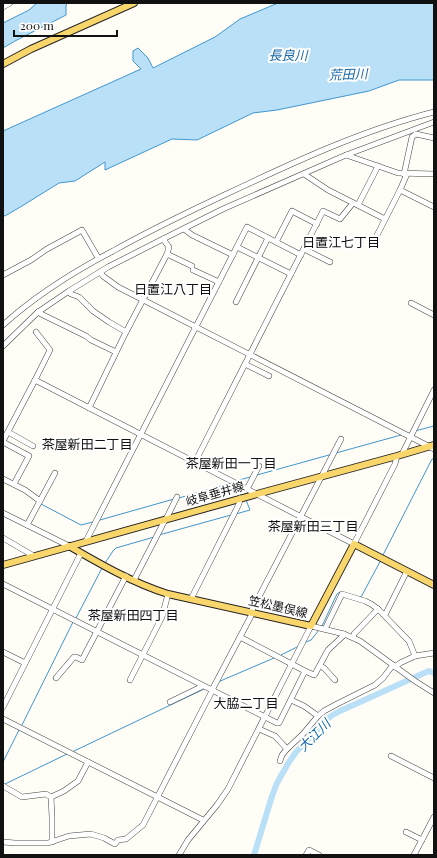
<svg xmlns="http://www.w3.org/2000/svg" width="437" height="858" font-family="'Playfair Display','Noto Sans JP',serif">
	<style>
		.water { fill: #b9e0f7; stroke: #3f96cf }
		.lines { fill: none; stroke-linecap: round; stroke-linejoin: round }
		.stream { stroke: #3f96cf; stroke-width: 1 }
		.river { stroke: #b9e0f7; stroke-width: 6 }
		.minor-casing { stroke: #444; stroke-width: 6 }
		.major-casing { stroke: #222; stroke-width: 8 }
		.minor { stroke: #fff; stroke-width: 5 }
		.major { stroke: #f9d66b; stroke-width: 6 }
		.labels { text-anchor: middle; stroke-width: 4; stroke-linejoin: round; paint-order: stroke }
		.street-label { font-size: 12px; fill: #111; stroke: #fff }
		.water-label { font-size: 13px; font-style: italic; fill: #1768a6; stroke: #fff }
		.neighbourhood-label { font-size: 13px; fill: #111; stroke: #fff }
	</style>
	<rect width="100%" height="100%" fill="#fffdf5"/>
	<!-- water -->
	<g class="water">
		<polygon points="37,3 67,3 66,6 66,15 15,41 3,48 3,23 29,10"/>
		<polygon points="278,3 434,3 434,80 399,80 369,91 277,110 253,113 197,140 172,139 105,170 105,162 75,181 59,183 22,206 5,216 3,215 3,131 141,69 133,61 133,51 138,48 148,58 153,68 215,37 240,19"/>
	</g>
	<g class="lines">
		<!-- stream -->
		<g class="stream">
			<polyline points="415,431 434,426"/>
			<polyline points="336,453 401,435"/>
			<polyline points="257,475 329,455"/>
			<polyline points="236,481 250,477"/>
			<polyline points="231,483 242,496"/>
			<polyline points="179,498 231,483"/>
			<polyline points="41,504 81,525 93,522"/>
			<polyline points="236,514 250,510 246,500"/>
			<polyline points="100,520 174,499"/>
			<polyline points="159,535 231,515"/>
			<polyline points="383,555 432,459 434,459"/>
			<polyline points="105,563 113,551 116,548 154,537"/>
			<polyline points="359,597 361,597 381,560"/>
			<polyline points="76,618 102,568"/>
			<polyline points="322,626 337,594 340,592"/>
			<polyline points="306,642 311,640 319,630"/>
			<polyline points="281,655 297,647"/>
			<polyline points="218,682 274,658"/>
			<polyline points="22,725 73,622"/>
			<polyline points="72,752 204,689"/>
			<polyline points="3,762 19,730"/>
			<polyline points="3,785 67,754"/>
		</g>
		<!-- river -->
		<polyline class="river" points="254,855 272,796 277,783 289,762 296,752 323,724 331,716 340,711 422,674 429,671 434,673"/>
		<defs>
			<g id="minor">
				<polyline points="3,7 10,3"/>
				<polyline points="346,155 398,173 434,174"/>
				<polyline points="304,174 328,190 385,219"/>
				<polyline points="404,174 412,137 416,134 434,138"/>
				<polyline points="400,190 434,207"/>
				<polyline points="358,205 378,166"/>
				<polyline points="184,229 192,235 233,255"/>
				<polyline points="276,242 292,211 317,224"/>
				<polyline points="373,243 400,190 407,174"/>
				<polyline points="237,247 291,274"/>
				<polyline points="304,249 330,262"/>
				<polyline points="167,254 192,266"/>
				<polyline points="193,270 219,282"/>
				<polyline points="100,272 103,276 118,287 434,449"/>
				<polyline points="3,275 31,260 47,249 82,230 97,256"/>
				<polyline points="69,291 71,294 79,297 93,311 109,322 126,332"/>
				<polyline points="236,302 268,238"/>
				<polyline points="411,303 434,315"/>
				<polyline points="38,312 41,314 86,336 91,340 116,352"/>
				<path d="M 3,325 C 36,295 73,272 113,251 C 147,232 182,215 218,198 C 288,165 359,131 434,112"/>
				<polyline points="3,346 38,312 69,291 108,267 163,239 223,209 346,155 434,122"/>
				<polyline points="245,364 269,376"/>
				<polyline points="35,380 50,350 36,332"/>
				<polyline points="89,408 126,332 167,254 169,247 163,239"/>
				<polyline points="8,432 33,446"/>
				<polyline points="3,441 35,380 354,544 395,464 397,456"/>
				<polyline points="3,442 29,456 14,484"/>
				<polyline points="402,454 434,390"/>
				<polyline points="195,462 323,211 340,219 353,203"/>
				<polyline points="3,479 25,490 40,501"/>
				<polyline points="247,489 259,466"/>
				<polyline points="3,513 69,546"/>
				<polyline points="166,519 177,497"/>
				<polyline points="27,525 55,473"/>
				<polyline points="3,538 34,556"/>
				<polyline points="86,541 247,227 301,255"/>
				<polyline points="134,580 165,520"/>
				<polyline points="3,584 277,723 279,723 305,671 314,675 315,674 328,650 343,636 344,634"/>
				<polyline points="191,599 239,504 240,498"/>
				<polyline points="384,615 386,613 407,571"/>
				<polyline points="325,629 342,594 365,601 371,604 378,609 406,638 409,641 415,656"/>
				<polyline points="240,637 305,671"/>
				<polyline points="353,637 354,634 378,609"/>
				<polyline points="3,652 25,663"/>
				<polyline points="320,666 324,668 335,680"/>
				<polyline points="395,667 400,663 415,656 434,653"/>
				<polyline points="56,678 74,657 76,657 82,660 126,576"/>
				<polyline points="130,680 162,617 168,594"/>
				<polyline points="212,690 251,616 252,610 341,439"/>
				<polyline points="291,700 304,706 318,716"/>
				<polyline points="170,702 201,687 202,686"/>
				<polyline points="3,707 81,553"/>
				<polyline points="3,719 203,820"/>
				<polyline points="259,729 275,736 287,749"/>
				<polyline points="391,756 434,778"/>
				<polyline points="280,761 282,755 287,749 303,734 318,716 324,711 337,704 375,685 383,678 393,665"/>
				<polyline points="3,786 22,797 46,794 51,797"/>
				<polyline points="406,832 422,840"/>
				<polyline points="3,842 15,843 48,843 69,836 91,834 104,838 115,844 118,840 126,839 143,825 212,691"/>
				<polyline points="52,842 52,817 51,797 64,791 78,781 88,762"/>
				<polyline points="179,855 188,840 217,805 228,789 311,626 344,634 360,641 415,681 434,693"/>
				<polyline points="306,855 309,850 319,855"/>
				<polyline points="414,855 434,817"/>
			</g>
			<g id="major">
				<polyline points="3,64 31,49 134,3"/>
				<path d="M 69,546 C 100,564 133,583 168,594 L 311,626 L 354,544 L 434,585"/>
				<polyline points="3,565 257,494 397,456 434,445"/>
			</g>
		</defs>
		<!-- minor casing -->
		<use href="#minor" class="minor-casing"/>
		<!-- major casing -->
		<use href="#major" class="major-casing"/>
		<!-- minor -->
		<use href="#minor" class="minor"/>
		<!-- major -->
		<use href="#major" class="major"/>
	</g>
	<g class="labels">
		<!-- street labels -->
		<g class="street-label">
			<text transform="translate(215 494) rotate(-16)" y="4">岐阜垂井線</text>
			<text transform="translate(278 607) rotate(13)" y="4">笠松墨俣線</text>
		</g>
		<!-- water labels -->
		<g class="water-label">
			<text x="288" y="60">長良川</text>
			<text transform="translate(348 74) rotate(-2)" y="5">荒田川</text>
			<text transform="translate(314 735) rotate(-45)" y="5">大江川</text>
		</g>
		<!-- neighbourhood labels -->
		<g class="neighbourhood-label">
			<text x="341" y="247">日置江七丁目</text>
			<text x="173" y="294">日置江八丁目</text>
			<text x="87" y="449">茶屋新田二丁目</text>
			<text x="231" y="468">茶屋新田一丁目</text>
			<text x="313" y="531">茶屋新田三丁目</text>
			<text x="133" y="620">茶屋新田四丁目</text>
			<text x="246" y="708">大脇二丁目</text>
		</g>
	</g>
	<!-- border -->
	<rect width="437" height="858" fill="none" stroke="#111111" stroke-width="8"/>
	<!-- scale -->
	<path d="M14 30v6h103v-6" fill="none" stroke="#111111" stroke-width="2"/>
	<text x="20" y="30" font-size="12" fill="#111111" stroke="#ffffff" stroke-width="3" paint-order="stroke">200 m</text>
</svg>
